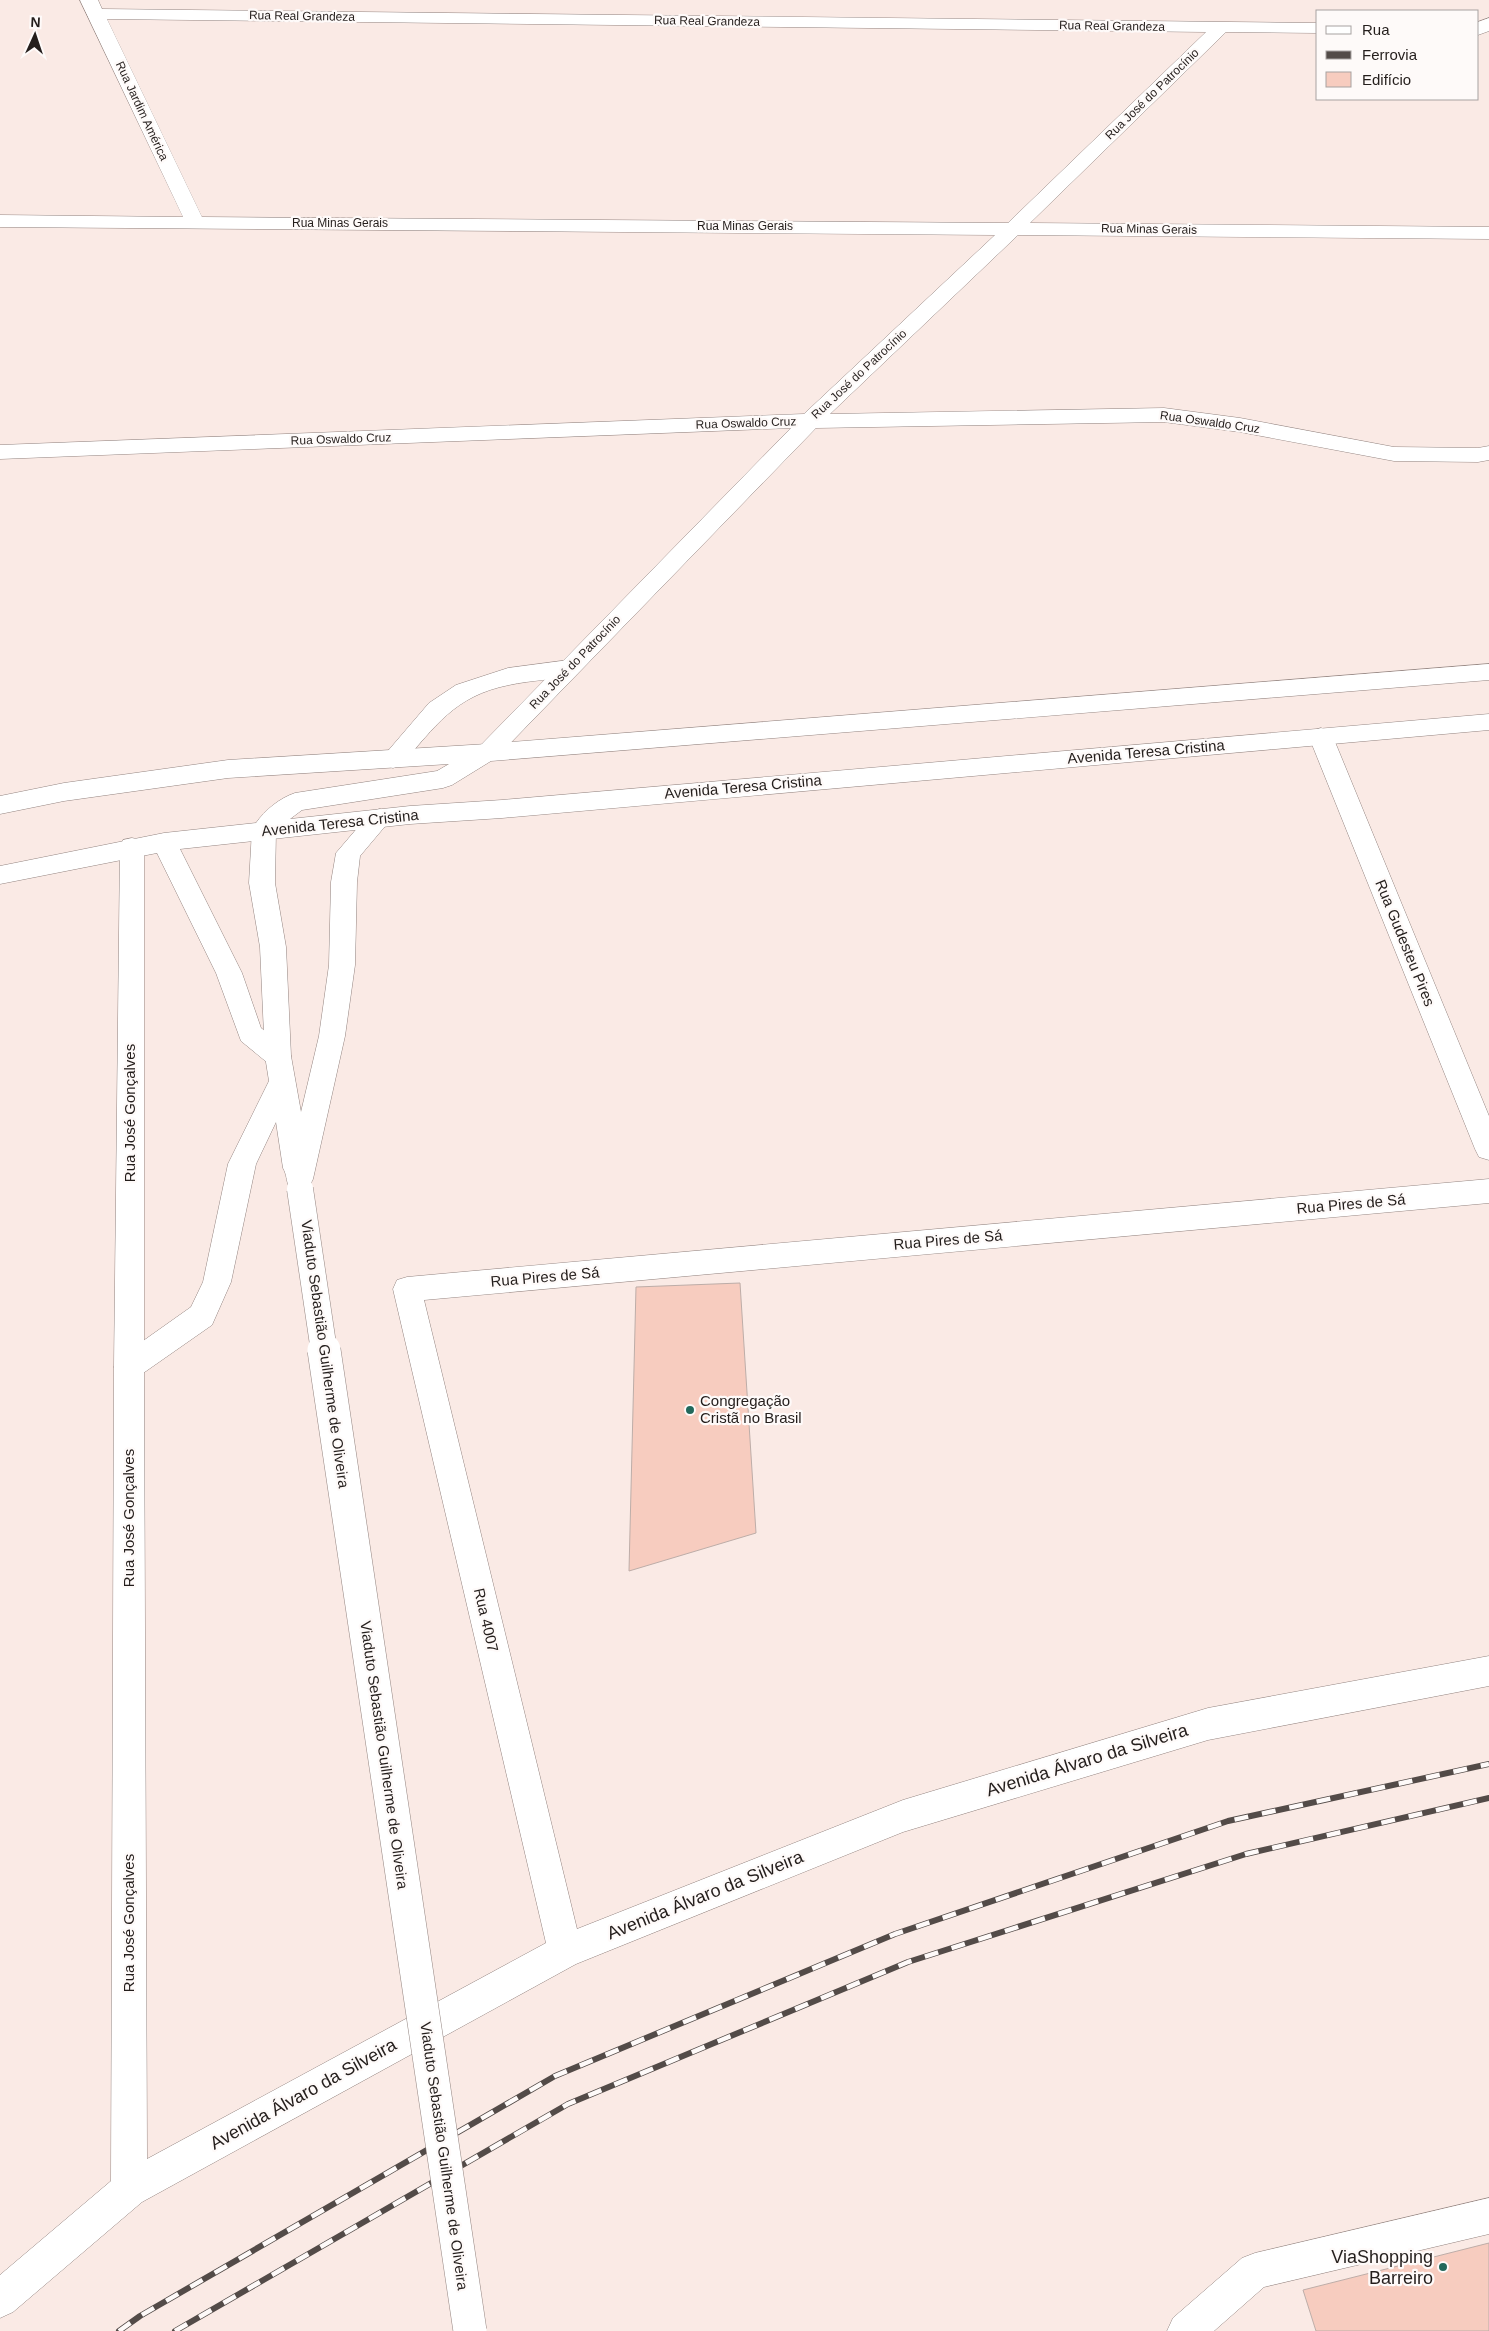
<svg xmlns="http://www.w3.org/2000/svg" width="1489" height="2331" font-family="Arial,sans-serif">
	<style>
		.building { fill: #f7ccbf; stroke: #bdada8 }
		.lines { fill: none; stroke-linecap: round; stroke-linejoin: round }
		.service-casing { stroke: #938480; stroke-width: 1 }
		.minor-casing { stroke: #938480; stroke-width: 1 }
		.tertiary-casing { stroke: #938480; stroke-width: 1 }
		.secondary-casing { stroke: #938480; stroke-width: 1 }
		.service { fill: #fff; fill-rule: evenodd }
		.minor { fill: #fff; fill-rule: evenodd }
		.tertiary { fill: #fff; fill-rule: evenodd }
		.secondary { fill: #fff; fill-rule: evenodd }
		.rail-casing { stroke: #534b48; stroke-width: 6 }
		.rail { stroke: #fefaf9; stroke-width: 4.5; stroke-dasharray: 14; stroke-linecap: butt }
		.tertiary-bridge-far1-casing { stroke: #938480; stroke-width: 27; stroke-linecap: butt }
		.tertiary-bridge-casing { stroke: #938480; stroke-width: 34; stroke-linecap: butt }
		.tertiary-bridge-far1 { stroke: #fff; stroke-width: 26 }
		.tertiary-bridge { stroke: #fff; stroke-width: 33 }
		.poi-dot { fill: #22685b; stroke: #fefaf9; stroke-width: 2 }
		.labels { text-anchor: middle; stroke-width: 4.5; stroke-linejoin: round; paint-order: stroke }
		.far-street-label { font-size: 12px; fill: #241e1c; stroke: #fefaf9 }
		.street-label { font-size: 15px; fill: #241e1c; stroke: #fefaf9 }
		.poi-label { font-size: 15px; fill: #241e1c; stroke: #fefaf9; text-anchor: start }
		.near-street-label { font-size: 18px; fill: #241e1c; stroke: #fefaf9 }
		.near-poi-label { font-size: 18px; fill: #241e1c; stroke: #fefaf9; text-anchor: end }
	</style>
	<rect width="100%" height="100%" fill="#faeae5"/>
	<!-- building -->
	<g class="building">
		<polygon points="740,1283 756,1533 629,1571 636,1287"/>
		<polygon points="1489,2243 1489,2331 1316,2331 1303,2290"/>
	</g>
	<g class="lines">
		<defs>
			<g id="service">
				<path d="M 569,660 L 577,662 L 581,668 L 577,674 C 555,680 532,680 509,685 C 454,696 436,726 401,765 L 393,768 L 385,765 L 381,759 L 429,703 L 456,685 L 508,668 Z"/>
				<polygon points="1489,2198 1489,2234 1264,2287 1214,2331 1167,2331 1173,2318 1242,2258 1255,2253"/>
			</g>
			<g id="minor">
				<path d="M 80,0 L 98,0 L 102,9 L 1318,23 L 1318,33 L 1226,32 L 1030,223 L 1489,227 L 1489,239 L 1018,235 L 830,414 L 1164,408 L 1240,418 L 1394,447 L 1478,448 L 1489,446 L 1489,460 L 1478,462 L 1394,461 L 1240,432 L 1164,422 L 816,428 L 495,759 L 487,762 L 479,759 L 475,753 L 479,747 L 791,428 L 0,459 L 0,445 L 804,414 L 995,235 L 0,227 L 0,215 L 183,217 ZM 107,19 L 1206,32 L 1008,223 L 202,217 Z"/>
				<polygon points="1489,18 1489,31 1478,35 1478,22"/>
				<polygon points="1321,728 1329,731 1333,737 1489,1116 1489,1160 1479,1157 1475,1149 1309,737 1313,731"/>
				<polygon points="132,838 141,840 144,847 144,1367 147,2159 546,1943 393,1289 397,1280 407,1277 1489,1179 1489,1203 424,1300 577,1929 903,1800 1208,1708 1489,1656 1489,1686 1208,1740 903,1832 576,1964 142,2202 13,2312 0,2318 0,2275 111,2181 114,1367 120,847 123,840"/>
			</g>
			<path id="tertiary" d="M 380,809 L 389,812 L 392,818 L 360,856 L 357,882 L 355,965 L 345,1036 L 313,1179 L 309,1187 L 299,1190 L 289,1187 C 286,1180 287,1175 283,1168 L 276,1122 L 256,1164 L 231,1282 L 212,1325 L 139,1376 L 129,1380 L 119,1376 L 114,1367 L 119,1358 L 191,1307 L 203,1282 L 228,1164 L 269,1081 L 265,1056 L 260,947 L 249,883 L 252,830 L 255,824 L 264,821 L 273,824 L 276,830 L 275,883 L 286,947 L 291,1056 L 301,1112 L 319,1036 L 329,965 L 331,882 L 336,853 L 371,812 Z"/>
			<path id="secondary" d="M 1489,664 L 1489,680 L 491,761 L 452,785 L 443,788 L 302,810 L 290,819 L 410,806 L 502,800 L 1489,714 L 1489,730 L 502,818 L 410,824 L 180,849 L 242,973 L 261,1028 L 287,1048 L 291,1056 L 287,1064 L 278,1067 L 269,1064 L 241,1041 L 216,973 L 157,853 L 0,884 L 0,866 L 164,833 L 256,823 C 265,810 280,798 295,793 L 437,771 L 449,764 L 228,778 L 64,801 L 0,814 L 0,796 L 64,783 L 228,760 L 487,744 Z"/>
		</defs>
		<!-- service casing -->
		<use href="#service" class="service-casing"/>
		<!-- minor casing -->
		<use href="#minor" class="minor-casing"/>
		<!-- tertiary casing -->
		<use href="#tertiary" class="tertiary-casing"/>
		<!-- secondary casing -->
		<use href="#secondary" class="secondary-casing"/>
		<!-- service -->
		<use href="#service" class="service"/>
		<!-- minor -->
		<use href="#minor" class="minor"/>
		<!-- tertiary -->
		<use href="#tertiary" class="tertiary"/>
		<!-- secondary -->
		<use href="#secondary" class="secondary"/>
		<defs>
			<g id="rail">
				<polyline points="119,2331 140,2316 555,2076 895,1934 1228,1821 1489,1764"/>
				<polyline points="175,2331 568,2104 908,1962 1246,1854 1489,1798"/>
			</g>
		</defs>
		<!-- rail casing -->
		<use href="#rail" class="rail-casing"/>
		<!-- rail -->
		<use href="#rail" class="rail"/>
		<defs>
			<polyline id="tertiary-bridge-far1" points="300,1189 324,1351"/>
			<polyline id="tertiary-bridge" points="324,1350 470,2331"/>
		</defs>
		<!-- tertiary-bridge-far1 casing -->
		<use href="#tertiary-bridge-far1" class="tertiary-bridge-far1-casing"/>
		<!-- tertiary-bridge casing -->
		<use href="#tertiary-bridge" class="tertiary-bridge-casing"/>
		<!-- tertiary-bridge-far1 -->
		<use href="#tertiary-bridge-far1" class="tertiary-bridge-far1"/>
		<!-- tertiary-bridge -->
		<use href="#tertiary-bridge" class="tertiary-bridge"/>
	</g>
	<!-- markers -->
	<g class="poi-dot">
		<circle cx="690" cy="1410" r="5"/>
		<circle cx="1443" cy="2267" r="5"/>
	</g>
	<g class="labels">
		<!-- far-street labels -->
		<g class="far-street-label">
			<text transform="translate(302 16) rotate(1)" y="4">Rua Real Grandeza</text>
			<text transform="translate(707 21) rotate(1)" y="4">Rua Real Grandeza</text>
			<text transform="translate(1112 26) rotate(1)" y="4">Rua Real Grandeza</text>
			<text transform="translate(1152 94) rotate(-44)" y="4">Rua José do Patrocínio</text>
			<text transform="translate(142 111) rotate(65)" y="4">Rua Jardim América</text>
			<text x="340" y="227">Rua Minas Gerais</text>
			<text x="745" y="230">Rua Minas Gerais</text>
			<text transform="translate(1149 229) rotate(1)" y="4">Rua Minas Gerais</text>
			<text transform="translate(859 374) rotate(-43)" y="4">Rua José do Patrocínio</text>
			<text transform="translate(1210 422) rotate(8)" y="4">Rua Oswaldo Cruz</text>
			<text transform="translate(746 423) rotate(-2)" y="4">Rua Oswaldo Cruz</text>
			<text transform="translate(341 439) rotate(-2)" y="4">Rua Oswaldo Cruz</text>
			<text transform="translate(575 662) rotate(-46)" y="4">Rua José do Patrocínio</text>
		</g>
		<!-- street labels -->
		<g class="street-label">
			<text transform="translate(1146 752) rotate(-5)" y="5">Avenida Teresa Cristina</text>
			<text transform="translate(743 787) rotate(-5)" y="5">Avenida Teresa Cristina</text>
			<text transform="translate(340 823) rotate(-6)" y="5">Avenida Teresa Cristina</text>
			<text transform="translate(1405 943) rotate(68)" y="5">Rua Gudesteu Pires</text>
			<text transform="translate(130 1113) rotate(-90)" y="5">Rua José Gonçalves</text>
			<text transform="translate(1351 1204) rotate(-5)" y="5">Rua Pires de Sá</text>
			<text transform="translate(948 1240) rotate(-5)" y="5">Rua Pires de Sá</text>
			<text transform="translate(545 1277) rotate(-5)" y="5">Rua Pires de Sá</text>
			<text transform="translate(325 1354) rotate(82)" y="5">Viaduto Sebastião Guilherme de Oliveira</text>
			<text transform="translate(129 1518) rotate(-90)" y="5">Rua José Gonçalves</text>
			<text transform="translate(486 1620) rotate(77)" y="5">Rua 4007</text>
			<text transform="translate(384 1755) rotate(82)" y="5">Viaduto Sebastião Guilherme de Oliveira</text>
			<text transform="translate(129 1923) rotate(-90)" y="5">Rua José Gonçalves</text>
			<text transform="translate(444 2156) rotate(82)" y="5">Viaduto Sebastião Guilherme de Oliveira</text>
		</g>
		<!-- poi labels -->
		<g class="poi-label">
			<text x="700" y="1406">Congregação<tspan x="700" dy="17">Cristã no Brasil</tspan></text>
		</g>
		<!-- near-street labels -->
		<g class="near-street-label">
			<text transform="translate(1087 1760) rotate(-17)" y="6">Avenida Álvaro da Silveira</text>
			<text transform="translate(705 1895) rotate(-22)" y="6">Avenida Álvaro da Silveira</text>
			<text transform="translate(303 2094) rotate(-29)" y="6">Avenida Álvaro da Silveira</text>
		</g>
		<!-- near-poi labels -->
		<g class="near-poi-label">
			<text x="1433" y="2263">ViaShopping<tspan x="1433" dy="21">Barreiro</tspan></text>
		</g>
	</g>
	<!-- legend -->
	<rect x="1316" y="10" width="162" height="90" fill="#fefaf9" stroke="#a7a2a1"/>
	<rect x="1326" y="26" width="25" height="8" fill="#ffffff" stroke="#a7a2a1"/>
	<text x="1362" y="35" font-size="15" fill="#241e1c">Rua</text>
	<rect x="1326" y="51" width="25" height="8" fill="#534b48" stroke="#a7a2a1"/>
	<text x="1362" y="60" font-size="15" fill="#241e1c">Ferrovia</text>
	<rect x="1326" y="72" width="25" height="15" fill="#f7ccbf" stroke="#a7a2a1"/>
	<text x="1362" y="85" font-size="15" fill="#241e1c">Edifício</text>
	<!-- north arrow -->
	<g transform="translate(35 35) rotate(3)" stroke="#fefaf9" stroke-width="4" paint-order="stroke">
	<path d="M0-4L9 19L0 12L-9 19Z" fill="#241e1c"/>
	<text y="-8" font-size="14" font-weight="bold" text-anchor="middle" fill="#241e1c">N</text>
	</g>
</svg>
